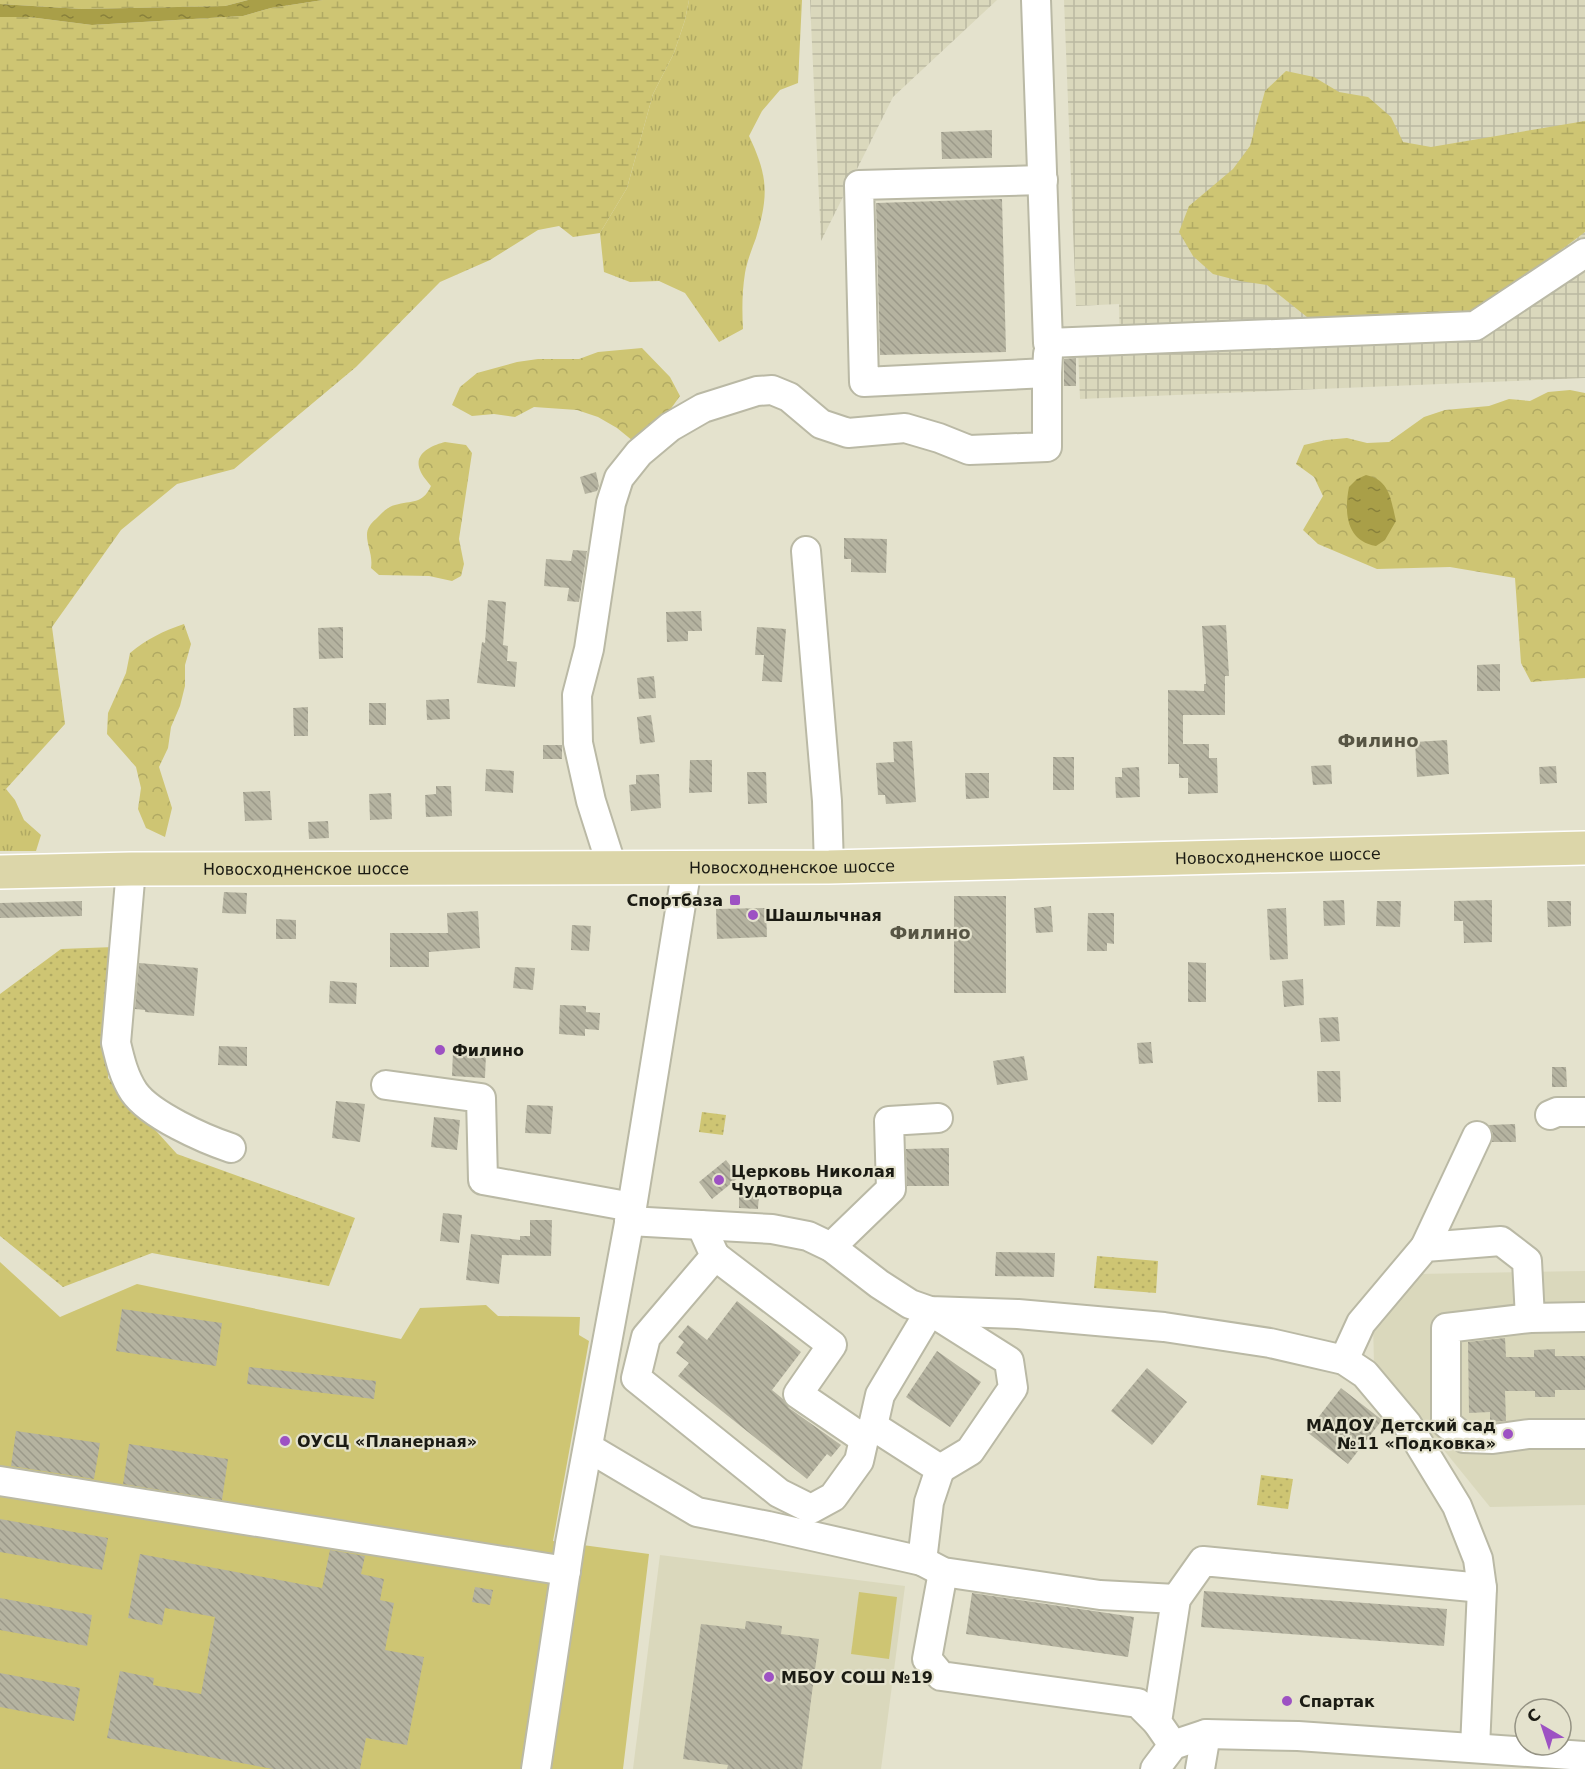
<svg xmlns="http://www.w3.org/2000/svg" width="1585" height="1769" font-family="'DejaVu Sans',sans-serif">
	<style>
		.built { fill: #dad8bc }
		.industrial { fill: url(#industrial-grid) }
		.grass { fill: url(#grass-tufts) }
		.forest { fill: url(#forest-crowns) }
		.wetland { fill: url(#wetland-marsh) }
		.park { fill: url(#park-dots) }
		.pitch { fill: #cec573 }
		.water { fill: url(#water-ripples) }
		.building { fill: url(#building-back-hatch) }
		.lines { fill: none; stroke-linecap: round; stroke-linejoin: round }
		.minor-casing { stroke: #bab9a5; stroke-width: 32 }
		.major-casing { stroke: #fff; stroke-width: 36 }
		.minor { stroke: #fff; stroke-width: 28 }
		.major { stroke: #dcd6a9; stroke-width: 33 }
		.poi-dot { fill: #9d51c3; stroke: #e4e2cd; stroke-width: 2 }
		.labels { text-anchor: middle; stroke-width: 4.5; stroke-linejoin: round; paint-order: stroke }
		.street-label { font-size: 16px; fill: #1b1b13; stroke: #e4e2cd }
		.poi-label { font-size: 16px; font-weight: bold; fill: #1b1b13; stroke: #e4e2cd; text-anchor: start }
		.neighbourhood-label { font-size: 18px; font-weight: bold; fill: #575544; stroke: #e4e2cd }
	</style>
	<defs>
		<pattern id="industrial-grid" width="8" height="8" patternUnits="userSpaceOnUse" patternTransform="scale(1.5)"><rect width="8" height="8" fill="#dad8bc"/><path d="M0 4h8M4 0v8" fill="none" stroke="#bab9a1"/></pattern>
		<pattern id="grass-tufts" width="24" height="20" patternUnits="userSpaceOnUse" patternTransform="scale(1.5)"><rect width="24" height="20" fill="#cec573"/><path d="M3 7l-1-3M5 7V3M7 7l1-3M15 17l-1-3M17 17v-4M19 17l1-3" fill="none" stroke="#b0a963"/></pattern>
		<pattern id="forest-crowns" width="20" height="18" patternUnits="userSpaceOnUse" patternTransform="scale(1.5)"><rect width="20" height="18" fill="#cec573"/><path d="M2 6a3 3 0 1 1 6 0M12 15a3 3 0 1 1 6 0" fill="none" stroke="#b0a963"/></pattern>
		<pattern id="wetland-marsh" width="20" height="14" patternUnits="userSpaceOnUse" patternTransform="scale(1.5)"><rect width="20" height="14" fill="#cec573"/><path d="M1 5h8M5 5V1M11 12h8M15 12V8" fill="none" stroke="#b0a963"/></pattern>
		<pattern id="park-dots" width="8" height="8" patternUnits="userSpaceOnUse" patternTransform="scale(1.5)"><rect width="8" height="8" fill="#cec573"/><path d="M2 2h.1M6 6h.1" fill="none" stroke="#b0a963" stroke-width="1.8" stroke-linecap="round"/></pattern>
		<pattern id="water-ripples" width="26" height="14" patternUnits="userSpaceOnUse" patternTransform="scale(1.5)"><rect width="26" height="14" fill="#a99f48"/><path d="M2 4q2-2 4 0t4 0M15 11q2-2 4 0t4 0" fill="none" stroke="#89813b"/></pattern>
		<pattern id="building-back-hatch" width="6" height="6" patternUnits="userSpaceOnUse" patternTransform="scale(1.5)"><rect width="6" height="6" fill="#b5b3a0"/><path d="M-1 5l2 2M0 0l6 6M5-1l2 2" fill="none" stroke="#9b9989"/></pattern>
	</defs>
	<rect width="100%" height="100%" fill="#e4e2cd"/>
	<!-- built -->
	<g class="built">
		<polygon points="1585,1271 1585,1505 1490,1507 1374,1364 1373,1322 1418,1274"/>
		<polygon points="660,1555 905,1586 881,1769 633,1769"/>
	</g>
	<!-- industrial -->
	<g class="industrial">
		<polygon points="810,0 997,0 893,97 821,241"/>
		<polygon points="1064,0 1585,0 1585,378 1080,399 1078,348 1120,346 1119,304 1076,306"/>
	</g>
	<!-- grass -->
	<g class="grass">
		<path d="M 689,0 L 802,0 L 798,83 L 780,90 L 762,111 L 749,136 C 768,176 769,195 756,238 C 752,249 747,261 745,273 C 742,292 742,310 743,329 L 719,342 L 685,293 L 659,281 L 630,282 L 604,272 L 600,233 L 627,188 L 653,94 L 674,53 L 685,20 Z"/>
		<polygon points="0,789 6,789 15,800 24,820 41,835 36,851 0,851"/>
	</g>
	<!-- forest -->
	<g class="forest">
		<polygon points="642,348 670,377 680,396 667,414 633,441 617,428 598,417 577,410 534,407 515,417 494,414 472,416 452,405 460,387 477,373 517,362 538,359 579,359 598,352"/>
		<polygon points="1570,390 1585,393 1585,678 1531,682 1521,663 1515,578 1450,567 1377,569 1318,544 1303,530 1323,496 1314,477 1296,464 1304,445 1326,440 1347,438 1367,443 1389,442 1424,417 1445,410 1489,406 1509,399 1530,401 1548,392"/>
		<path d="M 445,442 L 466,445 L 472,453 L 459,539 L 464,564 L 461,576 L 452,581 L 429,576 L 379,575 L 371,568 C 373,555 367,546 367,535 C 367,528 371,523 376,519 C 382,513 387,507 395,505 C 412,500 422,505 431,486 C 428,482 422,476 420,470 C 413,453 433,445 445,442 Z"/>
		<path d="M 184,624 L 191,644 L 185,665 L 185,686 L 180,706 L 171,727 L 168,748 L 159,767 L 172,808 L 165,837 L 146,828 L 138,809 L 141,788 L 136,767 L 107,734 L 108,713 L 126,673 L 130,653 C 147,639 163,631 184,624 Z"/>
	</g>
	<!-- wetland -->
	<g class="wetland">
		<polygon points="0,0 248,0 225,6 82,9 0,4"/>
		<polygon points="323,0 689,0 685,20 674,53 653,94 627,188 600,233 573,237 559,226 538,230 490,260 440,282 356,367 234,469 177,484 121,530 52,627 65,724 6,789 0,789 0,17 29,17 92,25 243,16 271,8"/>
		<polygon points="1286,71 1314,77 1339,92 1368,97 1391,117 1403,142 1431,147 1585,121 1585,232 1517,283 1462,317 1312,321 1267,285 1240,281 1213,274 1193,256 1179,232 1189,206 1233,169 1250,146 1265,91"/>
	</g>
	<!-- park -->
	<g class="park">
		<polygon points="114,947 108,1078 177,1154 355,1218 329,1286 152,1253 63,1287 0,1236 0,994 61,949"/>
		<polygon points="702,1112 726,1115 723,1135 699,1132"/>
		<polygon points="1097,1256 1158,1261 1156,1293 1094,1288"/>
		<polygon points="1261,1475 1293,1479 1288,1509 1257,1505"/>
	</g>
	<!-- pitch -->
	<g class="pitch">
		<polygon points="0,1262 60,1317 137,1284 401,1339 420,1308 486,1305 498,1316 580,1317 579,1335 589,1341 553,1541 649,1554 623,1769 0,1769"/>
		<polygon points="859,1592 897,1597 889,1659 851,1654"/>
	</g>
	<!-- water -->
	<g class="water">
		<polygon points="248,0 323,0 271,8 243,16 92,25 29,17 0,17 0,4 82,9 225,6"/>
		<path d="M 1366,475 C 1390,480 1391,500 1396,521 L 1385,540 L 1376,546 C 1346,541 1344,512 1349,487 L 1357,479 Z"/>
	</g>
	<!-- building -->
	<g class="building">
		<polygon points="992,130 992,158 942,159 941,132"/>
		<polygon points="1002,199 1006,352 880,355 876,203"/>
		<polygon points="1076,358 1076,386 1064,386 1064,359"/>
		<polygon points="596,472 599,486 597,491 585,494 580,477"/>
		<polygon points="844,538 887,539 886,573 851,572 851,559 844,559"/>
		<polygon points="573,550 587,551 579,602 567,601 569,588 544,586 546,559 571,561"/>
		<polygon points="488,600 506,602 503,645 508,646 507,661 517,662 515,687 477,683 482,642 485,643"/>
		<polygon points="701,611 702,631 688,631 688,641 667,642 666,612"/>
		<polygon points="1226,625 1229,676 1225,676 1225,715 1183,715 1183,744 1209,744 1209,758 1217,758 1218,793 1188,794 1188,778 1179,778 1179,764 1168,764 1168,690 1204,691 1204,684 1206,684 1202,626"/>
		<polygon points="343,627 343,658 319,659 318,628"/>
		<polygon points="757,627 786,629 782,682 762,681 764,655 755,655"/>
		<polygon points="1500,664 1500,691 1477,691 1477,665"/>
		<polygon points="654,676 656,698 639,699 637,678"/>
		<polygon points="449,699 450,719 427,720 426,700"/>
		<rect x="369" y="703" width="17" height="22"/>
		<polygon points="308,707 308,736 294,736 293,708"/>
		<polygon points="651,715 655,742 640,744 637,717"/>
		<polygon points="1447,740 1449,774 1417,777 1415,742"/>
		<polygon points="912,741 916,802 886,804 885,795 878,795 876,763 894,762 893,742"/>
		<rect x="543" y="745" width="19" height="14"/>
		<rect x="1053" y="757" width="21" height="33"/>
		<polygon points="690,760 712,760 712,792 689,793"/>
		<polygon points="1331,765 1332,784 1313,785 1311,766"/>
		<polygon points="1556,766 1557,783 1540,784 1539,767"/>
		<polygon points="1139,767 1140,797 1116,798 1115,777 1122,777 1122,768"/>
		<polygon points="486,769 514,771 513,793 485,791"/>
		<polygon points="747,772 766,772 767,803 748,804"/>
		<polygon points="965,773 989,773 989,798 966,799"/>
		<polygon points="659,774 661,808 631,811 629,785 636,784 636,775"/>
		<polygon points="436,786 451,786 452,816 426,817 425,795 436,794"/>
		<polygon points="270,791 272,820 245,821 243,792"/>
		<polygon points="391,793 392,819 370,820 369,794"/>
		<polygon points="328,821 329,838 309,839 308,822"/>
		<polygon points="224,892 247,893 246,914 222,913"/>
		<rect x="954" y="896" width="52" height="97"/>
		<polygon points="1344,900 1345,925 1324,926 1323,901"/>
		<polygon points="1492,900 1492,942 1464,943 1463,921 1454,921 1454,901"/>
		<polygon points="82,901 82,916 0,918 0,903"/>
		<polygon points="1377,901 1401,901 1400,927 1376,926"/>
		<polygon points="1547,901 1571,901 1571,926 1548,927"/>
		<polygon points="1051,906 1053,932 1036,933 1034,908"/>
		<polygon points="766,908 767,937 717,939 716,909"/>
		<polygon points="1286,908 1288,959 1270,960 1267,909"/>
		<polygon points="478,911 480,948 429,952 429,967 390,967 390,933 448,933 447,913"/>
		<polygon points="1088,913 1114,913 1114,944 1107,943 1107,951 1087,951"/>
		<polygon points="276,919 296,920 296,939 276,939"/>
		<polygon points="572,925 591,926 589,951 571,950"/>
		<polygon points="1188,962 1206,963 1206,1002 1188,1002"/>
		<polygon points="139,963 198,968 194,1016 145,1012 145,1010 135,1009"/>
		<polygon points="515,967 535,968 533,990 513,988"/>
		<polygon points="1303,979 1304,1005 1284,1007 1282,981"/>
		<polygon points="330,981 357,983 356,1004 329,1003"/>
		<polygon points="560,1005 586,1006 586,1012 600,1013 599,1030 585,1029 585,1036 559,1034"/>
		<polygon points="1338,1017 1340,1041 1321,1042 1319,1018"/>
		<polygon points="1151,1042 1153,1063 1139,1064 1137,1043"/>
		<polygon points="219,1046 247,1047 247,1066 218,1065"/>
		<polygon points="453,1051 486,1053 485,1078 452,1076"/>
		<polygon points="1024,1056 1028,1080 997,1085 993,1061"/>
		<polygon points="1552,1067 1566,1067 1567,1087 1552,1087"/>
		<polygon points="1317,1071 1340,1071 1341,1102 1318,1102"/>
		<polygon points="336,1101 365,1104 360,1142 332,1138"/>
		<polygon points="527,1105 553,1106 551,1134 525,1133"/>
		<polygon points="434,1117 460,1120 457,1150 431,1147"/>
		<polygon points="1515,1124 1516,1142 1492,1142 1493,1134 1489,1125"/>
		<polygon points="949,1148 949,1186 907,1186 906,1149"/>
		<polygon points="726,1160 739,1177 712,1199 699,1182"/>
		<polygon points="739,1194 759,1194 758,1209 739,1208"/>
		<polygon points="443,1213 462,1215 459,1243 440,1241"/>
		<polygon points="530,1220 552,1220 551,1256 502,1255 499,1284 466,1280 471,1234 520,1240 520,1236 530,1236"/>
		<polygon points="996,1252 1055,1253 1054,1277 995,1276"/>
		<polygon points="737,1301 801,1352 772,1390 783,1399 789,1408 841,1445 831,1457 827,1454 807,1479 678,1376 689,1363 676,1353 684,1342 678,1337 688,1325 707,1340"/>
		<polygon points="122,1309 222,1323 216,1366 116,1351"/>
		<polygon points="1505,1338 1506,1357 1534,1357 1534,1350 1555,1349 1555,1356 1585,1356 1585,1390 1555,1390 1555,1397 1535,1397 1535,1391 1505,1391 1506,1421 1490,1422 1490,1412 1469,1413 1468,1342"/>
		<polygon points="937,1351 981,1382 950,1427 906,1397"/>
		<polygon points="249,1367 376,1381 374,1399 247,1384"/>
		<polygon points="1147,1368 1187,1402 1152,1445 1111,1411"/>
		<polygon points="1341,1388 1382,1420 1348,1464 1307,1432"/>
		<polygon points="16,1431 100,1443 94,1479 11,1466"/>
		<polygon points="129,1444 228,1459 222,1500 123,1484"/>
		<polygon points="0,1519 108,1538 102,1570 0,1552"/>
		<polygon points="330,1550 365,1556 361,1574 384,1579 380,1600 394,1603 385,1650 424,1657 407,1745 366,1738 360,1769 273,1769 107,1738 120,1671 154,1678 153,1685 201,1694 215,1617 165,1608 162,1625 128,1618 140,1554 322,1588"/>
		<polygon points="475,1587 493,1590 490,1605 472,1602"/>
		<polygon points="1204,1591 1447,1609 1444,1646 1201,1627"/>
		<polygon points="972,1593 1134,1617 1128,1657 966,1634"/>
		<polygon points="0,1598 92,1615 87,1646 0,1630"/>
		<polygon points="746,1621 782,1626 781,1634 819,1639 802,1769 727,1769 728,1765 683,1759 701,1624 745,1629"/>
		<polygon points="0,1673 80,1688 74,1721 0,1707"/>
	</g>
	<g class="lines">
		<defs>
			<g id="minor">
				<polyline points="1036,0 1048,343 1475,326 1585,253"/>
				<polyline points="1043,180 859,185 864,382 1047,373 1048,354"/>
				<polyline points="806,551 827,801 829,867"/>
				<polyline points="612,867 591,801 578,743 577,695 589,649 611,503 619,478 639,453 670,427 703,408 757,391 772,390 789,397 821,424 848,433 905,428 939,438 969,450 1047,447 1047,373"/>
				<path d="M 131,869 L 116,1043 C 120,1060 124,1077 134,1092 C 150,1115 204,1139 231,1148"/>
				<polyline points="386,1085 481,1098 483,1180 632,1207"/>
				<polyline points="1550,1115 1557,1112 1585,1112"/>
				<polyline points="629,1221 772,1229 808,1236 831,1247 879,1284 910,1304 930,1311 1018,1314 1164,1327 1270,1343 1344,1360 1365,1374 1407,1424 1457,1506 1478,1559 1482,1588 1475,1748"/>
				<polyline points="701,1225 715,1256 646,1337 636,1378 779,1493 811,1509 833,1497 859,1461 864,1439 873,1426 940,1469 929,1502 922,1561"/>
				<polyline points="831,1247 891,1189 889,1121 938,1118"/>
				<polyline points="1425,1247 1477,1136"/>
				<polyline points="715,1256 832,1345 798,1394 864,1439"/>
				<polyline points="1585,1317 1530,1318 1446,1328 1446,1423 1464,1438 1493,1439 1529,1434 1585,1434"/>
				<polyline points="1344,1360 1361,1323 1425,1247 1501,1241 1527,1261 1530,1318"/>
				<polyline points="873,1426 880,1395 930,1311 1009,1361 1013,1388 970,1451 940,1469"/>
				<polyline points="589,1448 697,1512 768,1526 922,1561 943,1572 1100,1595 1176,1599"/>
				<polyline points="0,1481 566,1571"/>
				<polyline points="943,1572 927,1659 941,1676 1138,1703 1157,1722"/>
				<polyline points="1173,1745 1157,1722 1176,1599 1203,1561 1482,1588"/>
				<polyline points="536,1769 570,1543 632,1207 687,867"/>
				<polyline points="1155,1769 1173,1745 1206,1734 1298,1736 1585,1756"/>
				<polyline points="1200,1769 1206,1734"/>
			</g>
			<g id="major">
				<path id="s1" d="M 0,872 L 131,869 L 829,867 L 1585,848"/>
			</g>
		</defs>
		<!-- minor casing -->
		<use href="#minor" class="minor-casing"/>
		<!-- major casing -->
		<use href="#major" class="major-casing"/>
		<!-- minor -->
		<use href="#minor" class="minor"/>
		<!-- major -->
		<use href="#major" class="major"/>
	</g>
	<!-- markers -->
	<g class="poi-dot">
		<rect x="729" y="894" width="12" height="12" rx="3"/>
		<circle cx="753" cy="915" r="6"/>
		<circle cx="440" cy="1050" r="6"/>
		<circle cx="719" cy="1180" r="6"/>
		<circle cx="1508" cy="1434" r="6"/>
		<circle cx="285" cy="1441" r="6"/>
		<circle cx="769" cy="1677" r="6"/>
		<circle cx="1287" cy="1701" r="6"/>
	</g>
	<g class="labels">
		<!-- street labels -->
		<g class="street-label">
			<text dy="6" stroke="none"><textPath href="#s1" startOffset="1278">Новосходненское шоссе</textPath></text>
			<text dy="6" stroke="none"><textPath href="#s1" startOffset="792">Новосходненское шоссе</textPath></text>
			<text dy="6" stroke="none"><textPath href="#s1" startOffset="306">Новосходненское шоссе</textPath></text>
		</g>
		<!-- poi labels -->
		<g class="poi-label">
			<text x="723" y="906" text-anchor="end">Спортбаза</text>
			<text x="765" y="921">Шашлычная</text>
			<text x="452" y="1056">Филино</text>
			<text x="731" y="1177">Церковь Николая<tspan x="731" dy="18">Чудотворца</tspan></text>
			<text x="1496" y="1431" text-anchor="end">МАДОУ Детский сад<tspan x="1496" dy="18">№11 «Подковка»</tspan></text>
			<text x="297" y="1447">ОУСЦ «Планерная»</text>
			<text x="781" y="1683">МБОУ СОШ №19</text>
			<text x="1299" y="1707">Спартак</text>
		</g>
		<!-- neighbourhood labels -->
		<g class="neighbourhood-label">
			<text x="1378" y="747">Филино</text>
			<text x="930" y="939">Филино</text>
		</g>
	</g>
	<!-- north arrow -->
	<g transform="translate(1543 1727) rotate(321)"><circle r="28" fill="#e4e2cd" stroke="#949283" stroke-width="1.5"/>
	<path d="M0-4.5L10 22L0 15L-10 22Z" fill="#9d51c3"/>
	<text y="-9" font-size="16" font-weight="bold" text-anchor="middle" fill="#1b1b13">С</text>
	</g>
</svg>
